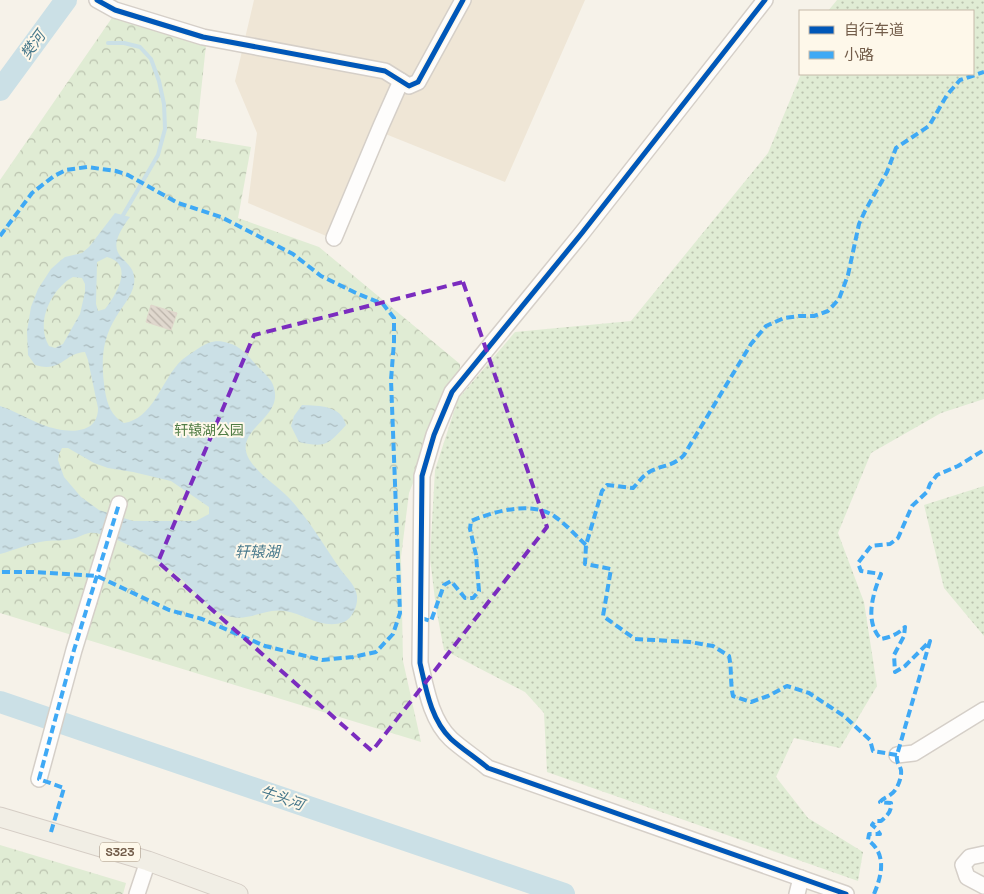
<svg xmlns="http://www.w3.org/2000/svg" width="984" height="894" font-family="'Space Grotesk','Noto Sans SC',sans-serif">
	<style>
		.residential { fill: #efe6d6 }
		.grass { fill: url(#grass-dots) }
		.park { fill: url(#park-crowns) }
		.water { fill: url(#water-ripples); fill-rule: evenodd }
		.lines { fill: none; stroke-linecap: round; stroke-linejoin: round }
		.stream { stroke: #cbe0e6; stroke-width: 4 }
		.river { stroke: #cbe0e6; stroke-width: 22 }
		.building { fill: url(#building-back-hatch); stroke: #dfd6cb }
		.minor-casing { stroke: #d5cfc8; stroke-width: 18 }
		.major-casing { stroke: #d5cdc5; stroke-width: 21 }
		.minor { stroke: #fefdfc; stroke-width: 15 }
		.major { stroke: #f1eee5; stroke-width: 19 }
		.quiet { stroke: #3fa9f5; stroke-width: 4; stroke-dasharray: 8 4; stroke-linecap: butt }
		.cycleway-casing { stroke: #fef8ea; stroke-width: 8 }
		.cycleway { stroke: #0057b8; stroke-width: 5 }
		.marked { fill: none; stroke: #7b2cbf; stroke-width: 4; stroke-dasharray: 10 6; stroke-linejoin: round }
		.labels { text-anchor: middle; stroke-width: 4; stroke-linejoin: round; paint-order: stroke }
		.shield { fill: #fef8ea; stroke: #9d8c7a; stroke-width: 1 }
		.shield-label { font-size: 12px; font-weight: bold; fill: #735d4a }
		.park-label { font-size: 14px; fill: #517d45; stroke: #fef8ea }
		.water-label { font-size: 15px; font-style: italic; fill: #48798c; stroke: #fef8ea }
	</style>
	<defs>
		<pattern id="grass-dots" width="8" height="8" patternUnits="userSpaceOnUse" patternTransform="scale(1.25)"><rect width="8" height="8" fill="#e0ecd4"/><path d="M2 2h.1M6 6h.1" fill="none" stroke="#bac2ae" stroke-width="1.8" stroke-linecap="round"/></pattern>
		<pattern id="park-crowns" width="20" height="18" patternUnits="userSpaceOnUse" patternTransform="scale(1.25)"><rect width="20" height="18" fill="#e0ecd4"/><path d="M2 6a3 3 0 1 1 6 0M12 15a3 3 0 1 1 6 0" fill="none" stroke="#bac2ae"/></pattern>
		<pattern id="water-ripples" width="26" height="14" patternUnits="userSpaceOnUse" patternTransform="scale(1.25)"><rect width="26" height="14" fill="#cbe0e6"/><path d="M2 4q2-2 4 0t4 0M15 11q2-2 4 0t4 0" fill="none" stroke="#a9b9bc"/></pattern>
		<pattern id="building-back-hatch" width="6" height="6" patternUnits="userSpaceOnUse" patternTransform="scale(1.25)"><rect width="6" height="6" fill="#e0d8ce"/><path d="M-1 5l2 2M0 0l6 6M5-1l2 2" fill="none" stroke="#bab2a9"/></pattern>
	</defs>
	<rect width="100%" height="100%" fill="#f6f2e9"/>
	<!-- residential -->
	<polygon class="residential" points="254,0 585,0 505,182 383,133 331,238 248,203 257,133 235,81"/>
	<!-- grass -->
	<g class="grass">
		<polygon points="837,0 984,0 984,399 941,413 871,453 838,533 864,602 877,686 840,748 794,738 776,777 808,818 863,852 858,881 547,772 544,713 525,692 444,650 436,608 430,558 435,470 458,399 515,332 631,321 768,153 801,74 973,74 973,11 828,11"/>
		<polygon points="984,486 984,636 944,588 924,505"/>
	</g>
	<!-- park -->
	<g class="park">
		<polygon points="116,12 207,36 196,138 251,147 238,218 319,247 460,364 460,386 443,408 409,493 401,557 403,661 421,742 0,613 0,180"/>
		<polygon points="0,845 126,883 123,894 0,894"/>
	</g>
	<!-- water -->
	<g class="water">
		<path d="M 115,213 L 130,217 C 95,263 139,254 134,284 C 132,296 122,307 116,317 C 101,341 101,364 105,391 C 107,404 112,417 124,423 C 152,419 161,383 178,364 C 184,357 192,353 199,348 C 208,342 217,339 228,343 C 241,346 250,358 258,367 C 264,373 272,379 274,388 C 284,422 223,431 255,467 C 265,479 279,487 290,499 C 310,521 324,546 341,570 C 347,578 356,586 357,596 C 358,605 353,618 344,622 C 322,630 305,614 285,611 C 263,607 248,624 225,615 C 204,606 192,587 175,573 C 160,561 107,530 89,533 C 83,534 78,538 72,539 C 64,541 55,540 46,541 C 30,543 15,550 0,554 L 0,406 C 15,411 28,419 43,425 C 62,432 98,438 98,408 L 88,360 L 85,352 C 64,353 62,373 35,365 L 28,355 L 27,331 L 31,307 L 38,289 L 51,269 L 60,261 L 65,257 L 82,253 L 89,247 ZM 107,257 C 135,264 116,295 105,309 L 98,311 L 96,304 L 97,262 ZM 73,277 L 82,278 L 85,284 L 85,292 L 80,314 L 63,344 L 55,348 L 49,346 C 35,323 51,289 73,277 ZM 62,448 L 68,448 L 94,463 L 108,468 L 133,472 L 171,481 L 209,507 L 209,514 L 196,521 L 133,521 L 99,510 L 81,497 L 64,477 L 58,460 L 59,454 Z"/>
		<path d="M 302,405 C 320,406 341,405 346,425 C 328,445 325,448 299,442 L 291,426 L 294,416 Z"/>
	</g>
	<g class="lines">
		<!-- stream -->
		<polyline class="stream" points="108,43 124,43 140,47 151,59 159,81 164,104 165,129 158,155 122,217"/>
		<!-- river -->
		<g class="river">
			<polyline points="0,90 66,0"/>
			<polyline points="0,702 564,894"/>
		</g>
	</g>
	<!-- building -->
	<polygon class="building" points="151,305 177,313 171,330 146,322"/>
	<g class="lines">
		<defs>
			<g id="minor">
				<polyline points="97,0 115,10 203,37 385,71 409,86 418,82 463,0"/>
				<path d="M 765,0 L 582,233 L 452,392 L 434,435 L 422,476 L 420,663 C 426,689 431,720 451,739 C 462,749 476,758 488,768 L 846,894"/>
				<polyline points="334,238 381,126 401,81"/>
				<polyline points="897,755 914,753 984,710"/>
				<polyline points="39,779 74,650 119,504"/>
				<polyline points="984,854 970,857 963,865 967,877 984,886"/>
				<polyline points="137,894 148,861"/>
				<polyline points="797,894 801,878"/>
			</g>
			<polyline id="major" points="0,817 148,861 238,894"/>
		</defs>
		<!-- minor casing -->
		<use href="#minor" class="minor-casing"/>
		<!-- major casing -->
		<use href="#major" class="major-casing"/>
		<!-- minor -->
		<use href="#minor" class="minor"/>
		<!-- major -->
		<use href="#major" class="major"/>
		<!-- quiet -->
		<g class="quiet">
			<polyline points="0,236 32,193 54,176 66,170 87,167 116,171 128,175 178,203 221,217 293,254 321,276 356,293 383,304 394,318 394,342 391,380 400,613 393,634 376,652 353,657 322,660 265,646 202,619 169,610 97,576 33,572 0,572"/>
			<path d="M 421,618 L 431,621 L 444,585 L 451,581 L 465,598 L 473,598 L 479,591 L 476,555 L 470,529 L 471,521 C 494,511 532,501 554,516 C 566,524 576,536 586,545"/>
			<path d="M 897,755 L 873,751 L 870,740 L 844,716 L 809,693 L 787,686 L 768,696 L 751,702 L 733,696 C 730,683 732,670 729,656 L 713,646 L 690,642 L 635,639 L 603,616 L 611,569 L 585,564 L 586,545 L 602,491 L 607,485 L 633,488 C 639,482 643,475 651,471 C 663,465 674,466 684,455 L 751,344 L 766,326 L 784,318 L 799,316 L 814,316 L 828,311 L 839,299 L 848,275 L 859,224 L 865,211 L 887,172 L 896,148 L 929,126 L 947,95 L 960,80 L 984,72"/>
			<polyline points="51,832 64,788 39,779 74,650 119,504"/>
			<path d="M 874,894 C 882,875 887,854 868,840 L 869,834 L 880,834 L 876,828 L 872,825 L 875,821 L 881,821 C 887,816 892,811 891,803 L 880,802 C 883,798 886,798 890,795 C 897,791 902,778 901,770 C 899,763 896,763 897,755 L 930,641 L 905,666 L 895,672 L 894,655 L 904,636 L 905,627 C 898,634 891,637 881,639 C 864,622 873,593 881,574 L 861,571 L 858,563 L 871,546 L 890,544 L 898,538 L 912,506 L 927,492 L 930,484 L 937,475 L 958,466 L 984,450"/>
		</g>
		<defs>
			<g id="cycleway">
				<polyline points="97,0 115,10 203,37 385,71 409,86 418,82 463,0"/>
				<path d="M 765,0 L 582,233 L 452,392 L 434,435 L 422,476 L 420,663 C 426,689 431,720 451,739 C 462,749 476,758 488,768 L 846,894"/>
			</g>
		</defs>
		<!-- cycleway casing -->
		<use href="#cycleway" class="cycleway-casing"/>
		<!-- cycleway -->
		<use href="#cycleway" class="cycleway"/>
	</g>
	<!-- marked area -->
	<path class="marked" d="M 463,282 L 547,527 L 372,751 L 158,562 L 254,335 Z"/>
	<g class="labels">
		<!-- shield labels -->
		<rect class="shield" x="100" y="842.5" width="40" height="19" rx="4"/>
		<g class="shield-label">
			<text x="120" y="856">S323</text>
		</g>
		<!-- park labels -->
		<g class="park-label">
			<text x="209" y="435">轩辕湖公园</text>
		</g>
		<!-- water labels -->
		<g class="water-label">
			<text transform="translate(33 45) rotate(-54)" y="5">樊河</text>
			<text x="257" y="557">轩辕湖</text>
			<text transform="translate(282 798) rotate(19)" y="5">牛头河</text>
		</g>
	</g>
	<!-- legend -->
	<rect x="799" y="10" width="175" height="65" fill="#fef8ea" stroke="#c6baaa"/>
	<rect x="809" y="26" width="25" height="8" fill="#0057b8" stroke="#c6baaa"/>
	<text x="844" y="35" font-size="15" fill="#735d4a">自行车道</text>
	<rect x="809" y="51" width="25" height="8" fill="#3fa9f5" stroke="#c6baaa"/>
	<text x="844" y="60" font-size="15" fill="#735d4a">小路</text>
</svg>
